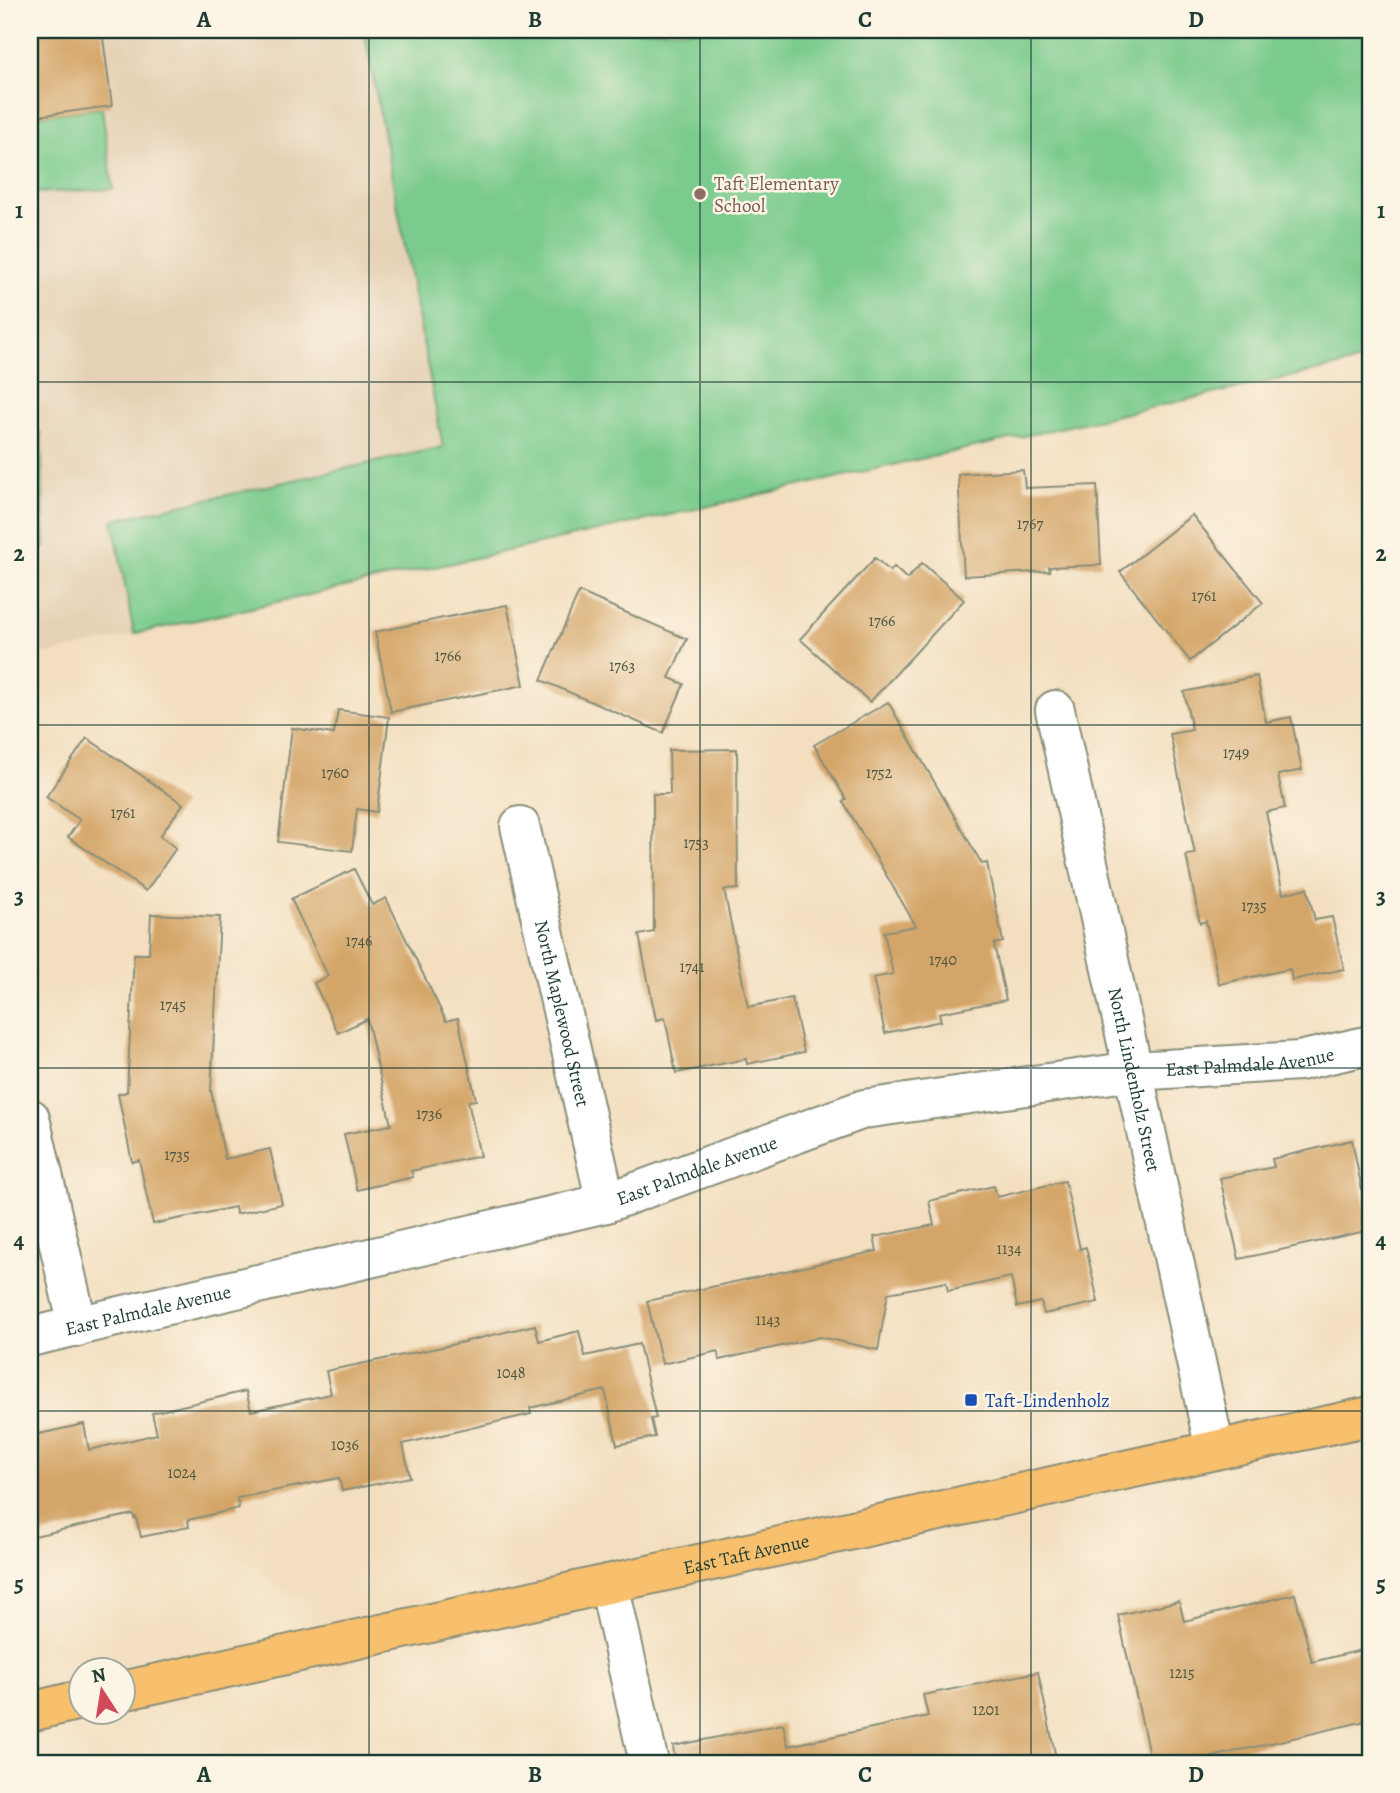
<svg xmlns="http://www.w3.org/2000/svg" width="1400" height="1793" font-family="Alegreya,serif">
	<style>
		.built { fill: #e5d1b5 }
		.green { fill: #7acb8d; stroke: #4c8460; stroke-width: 2 }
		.building { fill: #d4a568 }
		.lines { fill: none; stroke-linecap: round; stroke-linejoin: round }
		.street-casing { stroke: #898e7a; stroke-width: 42 }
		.primary-casing { stroke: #898e7a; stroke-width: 42 }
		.street { stroke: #fff; stroke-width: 38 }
		.primary { stroke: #f8bf6c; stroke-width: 38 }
		.grid { fill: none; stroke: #1f3d34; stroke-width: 2; stroke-opacity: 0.55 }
		.education-dot { fill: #8d6e63; stroke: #fcf5e5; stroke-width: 2.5 }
		.transit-dot { fill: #1a4fb4; stroke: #fcf5e5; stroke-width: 2.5 }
		.labels { text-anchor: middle; stroke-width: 5; stroke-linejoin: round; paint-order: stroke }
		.number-label { font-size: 16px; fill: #4c5741 }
		.education-label { font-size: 19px; fill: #785e54; stroke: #fcf5e5; text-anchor: start }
		.street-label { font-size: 19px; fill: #1f3d34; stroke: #fcf5e5 }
		.transit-label { font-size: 19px; fill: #164399; stroke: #fcf5e5; text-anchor: start }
		.neatline { fill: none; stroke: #1f3d34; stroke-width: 2.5 }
		.grid-label { font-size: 23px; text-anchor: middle; font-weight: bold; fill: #1f3d34 }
	</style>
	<rect width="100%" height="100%" fill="#fcf5e5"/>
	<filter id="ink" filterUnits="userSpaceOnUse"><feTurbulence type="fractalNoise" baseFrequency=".0143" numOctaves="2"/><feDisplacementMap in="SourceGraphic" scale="14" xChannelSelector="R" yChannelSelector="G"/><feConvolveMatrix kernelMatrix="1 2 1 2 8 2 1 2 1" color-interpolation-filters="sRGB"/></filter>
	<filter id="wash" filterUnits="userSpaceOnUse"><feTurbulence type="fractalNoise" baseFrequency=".00686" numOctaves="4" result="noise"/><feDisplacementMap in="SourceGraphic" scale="28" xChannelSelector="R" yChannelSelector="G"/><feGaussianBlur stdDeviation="1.57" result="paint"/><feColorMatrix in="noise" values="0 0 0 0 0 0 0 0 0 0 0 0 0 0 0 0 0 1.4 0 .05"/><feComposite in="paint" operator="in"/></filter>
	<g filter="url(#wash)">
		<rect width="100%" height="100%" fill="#f3dfc0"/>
		<!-- built -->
		<polygon class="built" points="30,30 1370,30 1370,359 30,658"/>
		<!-- green -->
		<g class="green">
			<polygon points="364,30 1370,30 1370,359 134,634 113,520 443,447"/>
			<polygon points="102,108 113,189 30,193 30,117"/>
			<polygon points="41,433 45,548 30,552 30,434"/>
		</g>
		<g id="blocks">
			<!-- building -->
			<g class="building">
				<polygon points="30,30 102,30 112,106 30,117"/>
				<polygon points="1023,470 1025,488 1097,485 1101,565 1049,567 1050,571 964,576 958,474"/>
				<polygon points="1192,515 1263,603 1190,661 1120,572"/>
				<polygon points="875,558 890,571 894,567 907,579 922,563 964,600 870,702 800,639"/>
				<polygon points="579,592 687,639 669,678 684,684 663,733 541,680"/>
				<polygon points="507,605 524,685 391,712 375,632"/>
				<polygon points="1257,676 1266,722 1291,717 1302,770 1278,775 1285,808 1266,812 1283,894 1307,888 1315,920 1332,917 1344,969 1292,980 1290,969 1219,984 1206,921 1200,923 1186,855 1195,854 1170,734 1192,730 1184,692"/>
				<polygon points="888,702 982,864 987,863 1003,942 994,944 1006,1000 939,1013 941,1021 885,1033 873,978 893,974 884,932 916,926 843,801 846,799 814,745"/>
				<polygon points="338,710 389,717 377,812 357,809 352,851 278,842 292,728 334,734"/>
				<polygon points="87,738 183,804 160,836 176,848 146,891 68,837 80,820 46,797"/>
				<polygon points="737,749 738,889 724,890 748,1007 792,998 804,1052 747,1064 746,1059 676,1073 665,1018 656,1020 639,935 654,932 653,794 670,794 669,750"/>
				<polygon points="354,869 372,905 386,898 446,1021 458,1018 476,1100 468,1101 480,1156 411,1171 413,1177 357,1190 344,1134 391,1125 367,1019 338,1033 314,983 328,976 291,899"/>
				<polygon points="151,914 220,917 211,1091 225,1159 270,1149 282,1204 236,1214 235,1207 153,1224 139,1160 132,1162 118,1094 127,1092 134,954 149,954"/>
				<polygon points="1352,1140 1370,1230 1239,1259 1220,1178 1274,1167 1272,1159"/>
				<polygon points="1065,1181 1080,1249 1086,1247 1098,1302 1044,1314 1041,1302 1017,1307 1011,1277 948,1291 946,1282 888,1293 878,1350 821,1337 719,1360 718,1351 662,1364 647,1301 877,1251 874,1237 934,1225 929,1201 994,1186 997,1197"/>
				<polygon points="535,1325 539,1341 579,1331 585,1356 639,1344 656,1418 651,1419 655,1437 617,1445 605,1390 530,1408 531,1414 403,1444 410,1477 342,1491 339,1478 237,1498 239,1508 188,1520 189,1527 141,1537 136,1517 134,1518 133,1514 30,1537 30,1436 84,1424 89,1450 157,1434 152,1413 246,1391 251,1411 331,1394 326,1371 442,1347"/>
				<polygon points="1295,1594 1312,1662 1370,1648 1370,1720 1186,1763 1151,1763 1118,1615 1179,1601 1184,1621"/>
				<polygon points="1038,1672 1057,1763 675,1763 673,1746 783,1724 788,1746 928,1716 923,1695"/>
			</g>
		</g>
	</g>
	<g filter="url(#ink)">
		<use href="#blocks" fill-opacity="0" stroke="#898e7a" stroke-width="2"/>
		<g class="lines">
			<defs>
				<g id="street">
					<path id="s1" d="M 1055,710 L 1215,1450"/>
					<path id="s2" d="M 520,826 L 606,1203"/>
					<polyline points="30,1118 78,1327"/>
					<path id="s3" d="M 30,1337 L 606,1203 L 864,1109 L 1133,1071 L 1299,1061 L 1370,1045"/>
					<polyline points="609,1584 649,1763"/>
				</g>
				<g id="primary">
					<path id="s4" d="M 122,1691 L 1370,1416"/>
					<polyline points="30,1712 80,1700"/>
				</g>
			</defs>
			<!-- street casing -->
			<use href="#street" class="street-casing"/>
			<!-- primary casing -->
			<use href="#primary" class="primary-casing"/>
			<!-- street -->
			<use href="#street" class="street"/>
			<!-- primary -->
			<use href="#primary" class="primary"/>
		</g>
	</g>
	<!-- grid -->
	<path class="grid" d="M 369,30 L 369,1763M 700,30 L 700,1763M 1031,30 L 1031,1763M 30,382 L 1370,382M 30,725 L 1370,725M 30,1068 L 1370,1068M 30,1411 L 1370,1411"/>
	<!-- markers -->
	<circle class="education-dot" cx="700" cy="194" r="7"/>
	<rect class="transit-dot" x="964" y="1393" width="14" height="14" rx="3.5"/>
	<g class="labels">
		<!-- number labels -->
		<g class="number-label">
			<text x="1030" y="529">1767</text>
			<text x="1204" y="601">1761</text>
			<text x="882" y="626">1766</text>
			<text x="448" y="661">1766</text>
			<text x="622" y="671">1763</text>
			<text x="1236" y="758">1749</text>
			<text x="335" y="778">1760</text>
			<text x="879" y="778">1752</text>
			<text x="123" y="818">1761</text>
			<text x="696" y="848">1753</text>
			<text x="1254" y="911">1735</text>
			<text x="359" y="946">1746</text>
			<text x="943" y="965">1740</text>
			<text x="692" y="972">1741</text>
			<text x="173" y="1010">1745</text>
			<text x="429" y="1119">1736</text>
			<text x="177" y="1160">1735</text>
			<text x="1009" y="1254">1134</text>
			<text x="768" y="1325">1143</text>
			<text x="511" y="1378">1048</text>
			<text x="345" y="1450">1036</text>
			<text x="182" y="1478">1024</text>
			<text x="1182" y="1678">1215</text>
			<text x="986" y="1715">1201</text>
		</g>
		<!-- education labels -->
		<g class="education-label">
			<text x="714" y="190">Taft Elementary<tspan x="714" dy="22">School</tspan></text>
		</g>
		<!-- street labels -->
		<g class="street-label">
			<text dy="7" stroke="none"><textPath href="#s2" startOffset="192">North Maplewood Street</textPath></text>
			<text dy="7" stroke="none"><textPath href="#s3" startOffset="1255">East Palmdale Avenue</textPath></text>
			<text dy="7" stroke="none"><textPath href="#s1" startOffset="378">North Lindenholz Street</textPath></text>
			<text dy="7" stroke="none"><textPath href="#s3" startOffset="688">East Palmdale Avenue</textPath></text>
			<text dy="7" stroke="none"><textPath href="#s3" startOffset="121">East Palmdale Avenue</textPath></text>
			<text dy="7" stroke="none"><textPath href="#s4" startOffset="639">East Taft Avenue</textPath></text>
		</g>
		<!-- transit labels -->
		<g class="transit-label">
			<text x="985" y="1407">Taft-Lindenholz</text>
		</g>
	</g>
	<!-- margin -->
	<rect width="1400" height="1793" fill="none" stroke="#fcf5e5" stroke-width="77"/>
	<!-- north arrow -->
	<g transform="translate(102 1691) rotate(348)"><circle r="33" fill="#fcf5e5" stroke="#a4ab9e" stroke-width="2"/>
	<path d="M0-5L12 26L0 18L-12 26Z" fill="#d1495b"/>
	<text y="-10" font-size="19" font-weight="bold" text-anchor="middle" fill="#1f3d34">N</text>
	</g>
	<rect x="38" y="38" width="1324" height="1717" class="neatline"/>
	<g class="grid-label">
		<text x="204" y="27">A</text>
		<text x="535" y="27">B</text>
		<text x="865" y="27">C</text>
		<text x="1196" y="27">D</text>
		<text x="19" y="218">1</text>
		<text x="1381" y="218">1</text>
		<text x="19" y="561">2</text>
		<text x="1381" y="561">2</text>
		<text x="19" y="904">3</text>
		<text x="1381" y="904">3</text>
		<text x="19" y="1248">4</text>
		<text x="1381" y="1248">4</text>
		<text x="19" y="1591">5</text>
		<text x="1381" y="1591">5</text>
		<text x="204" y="1782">A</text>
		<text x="535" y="1782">B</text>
		<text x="865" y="1782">C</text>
		<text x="1196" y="1782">D</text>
	</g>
</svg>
